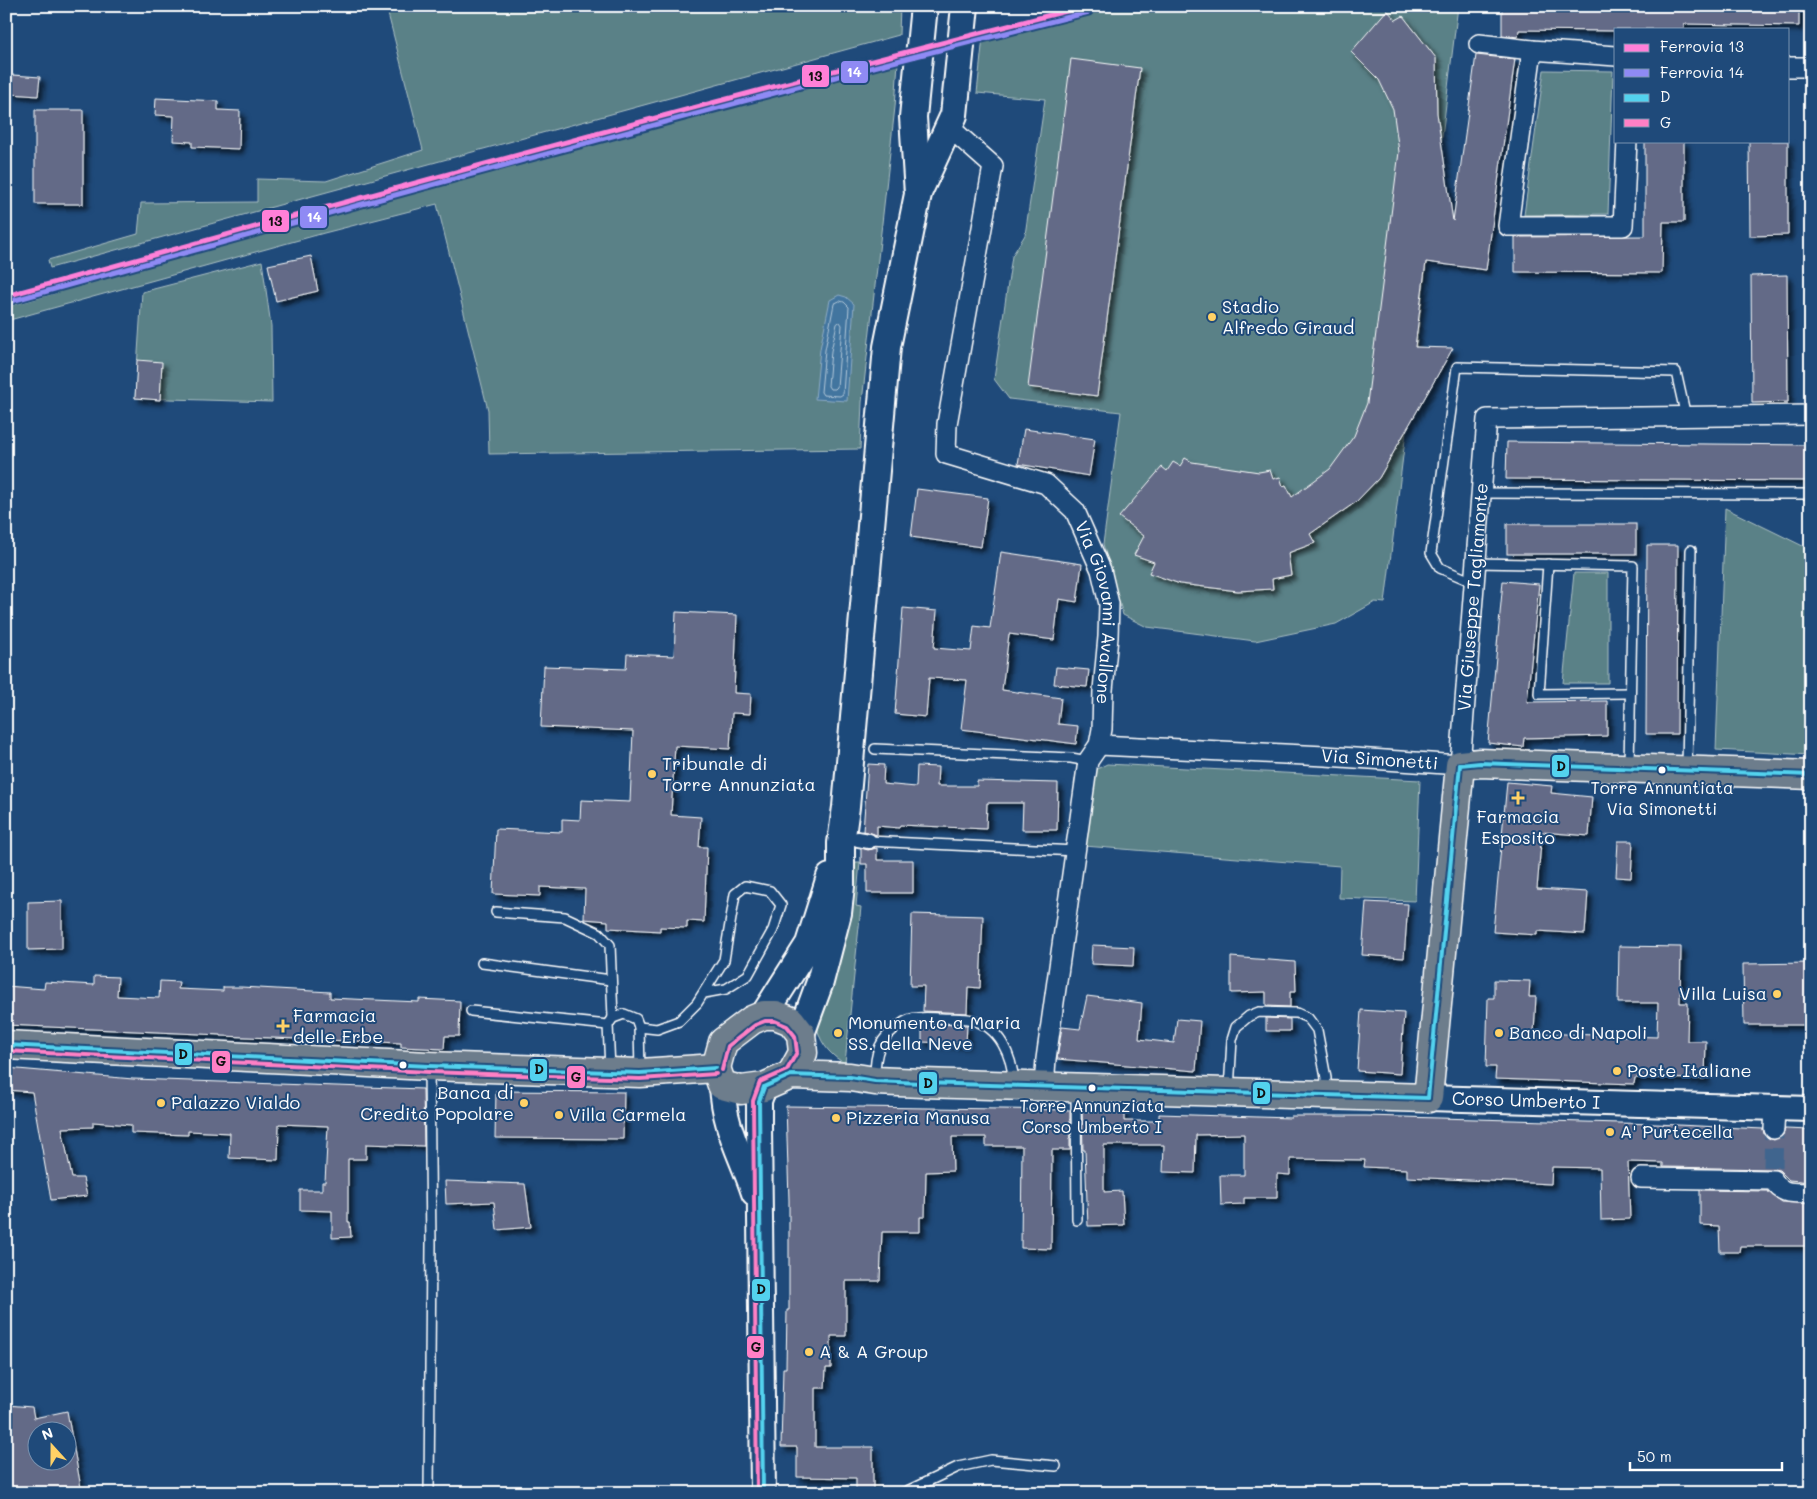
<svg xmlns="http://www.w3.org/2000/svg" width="1817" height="1499" font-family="Mali,sans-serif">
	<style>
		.green { fill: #5a8187; stroke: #acc0c3 }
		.water { fill: #42759f; stroke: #8eacc5 }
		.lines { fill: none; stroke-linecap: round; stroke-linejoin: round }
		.shore { stroke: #b3c8d9; stroke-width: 1 }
		.building { fill: #636b87; stroke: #fff; fill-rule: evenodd; filter: url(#shadow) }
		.minor-tunnel { stroke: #41658e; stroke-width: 19; stroke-dasharray: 19 9; stroke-linecap: butt }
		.service-casing { stroke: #fff; stroke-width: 12 }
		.pedestrian-casing { stroke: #fff; stroke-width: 18 }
		.minor-casing { stroke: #fff; stroke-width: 22 }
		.tertiary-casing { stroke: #fff; stroke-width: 28 }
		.secondary-casing { stroke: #fff; stroke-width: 30 }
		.primary-casing { stroke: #fff; stroke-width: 31 }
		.service { stroke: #1f4a7a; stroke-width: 9 }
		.pedestrian { stroke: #1f4a7a; stroke-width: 14 }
		.minor { stroke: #1f4a7a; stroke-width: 19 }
		.tertiary { stroke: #1f4a7a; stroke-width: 24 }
		.secondary { stroke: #1f4a7a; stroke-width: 26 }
		.primary { stroke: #6d7d8c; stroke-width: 28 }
		.bus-1-casing { stroke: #1f4a7a; stroke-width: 8 }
		.bus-2-casing { stroke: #1f4a7a; stroke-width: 8 }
		.bus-1 { stroke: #53d2ee; stroke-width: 4 }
		.bus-2 { stroke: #ff80c5; stroke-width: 4 }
		.rail-1-casing { stroke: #1f4a7a; stroke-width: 9 }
		.rail-2-casing { stroke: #1f4a7a; stroke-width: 9 }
		.rail-1 { stroke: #ff80d8; stroke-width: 5 }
		.rail-2 { stroke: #8f8af4; stroke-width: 5 }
		.poi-dot { fill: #ffd166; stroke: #1f4a7a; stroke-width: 2 }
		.bus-dot { fill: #fff; stroke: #1f4a7a; stroke-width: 2 }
		.labels { text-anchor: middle; stroke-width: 4; stroke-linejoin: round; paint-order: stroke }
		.bus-label { font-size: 17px; fill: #fff; stroke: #1f4a7a }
		.poi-label { font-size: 18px; fill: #fff; stroke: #1f4a7a; text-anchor: start }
		.street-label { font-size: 18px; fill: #fff; stroke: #1f4a7a }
		.line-badge { stroke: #1f4a7a; stroke-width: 2 }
		.badge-label { font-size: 14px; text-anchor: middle; font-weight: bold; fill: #fff }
		.pale-badge-label { font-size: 14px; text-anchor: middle; font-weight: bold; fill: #111 }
	</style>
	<defs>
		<filter id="shadow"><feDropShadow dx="4.5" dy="4.5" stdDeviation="2.5" flood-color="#0009"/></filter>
	</defs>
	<rect width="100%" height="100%" fill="#1f4a7a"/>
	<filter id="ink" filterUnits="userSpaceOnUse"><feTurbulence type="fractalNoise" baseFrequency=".02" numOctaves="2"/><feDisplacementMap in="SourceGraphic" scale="10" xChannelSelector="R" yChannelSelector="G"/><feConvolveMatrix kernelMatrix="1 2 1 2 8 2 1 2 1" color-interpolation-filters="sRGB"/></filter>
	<g filter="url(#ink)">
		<!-- green -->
		<g class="green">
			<polygon points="386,6 900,6 899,35 50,268 48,260 138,234 141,203 257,202 257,179 326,181 423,150"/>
			<polygon points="1458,6 1385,603 1375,602 1336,624 1255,641 1147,627 1123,615 1103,544 1121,412 1009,399 994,379 1012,256 1025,235 1045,99 977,93 983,37 1119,6"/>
			<polygon points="898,62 895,107 862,402 860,449 489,454 488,410 437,204 324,233 6,321 6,307 56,293 54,286 433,187"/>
			<polygon points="1544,70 1613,71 1608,214 1524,215"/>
			<polygon points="262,261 271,326 272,402 135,398 142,292"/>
			<polygon points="1725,508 1811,550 1811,755 1716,750"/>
			<polygon points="1574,573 1608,573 1608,683 1563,683"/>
			<polygon points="1107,764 1420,780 1415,901 1339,898 1340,866 1084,846 1092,778 1097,769"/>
			<path d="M 856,862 L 860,862 L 856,906 L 861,907 L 845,1063 C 833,1058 821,1044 818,1031 C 814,1011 836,953 841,930 C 847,907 851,884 856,862 Z"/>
		</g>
		<!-- water -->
		<polygon class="water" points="839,295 846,297 854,304 847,401 815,399 820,349 830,300"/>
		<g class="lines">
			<!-- shore -->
			<g class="shore">
				<polygon points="840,301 844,302 849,307 843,394 840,396 823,395 821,392 825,350 834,304"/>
				<polygon points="840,322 842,325 837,387 835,389 830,389 828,386 831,351 837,324"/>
			</g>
		</g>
		<!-- building -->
		<g class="building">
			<polygon points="1502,6 1799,6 1799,26 1684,24 1684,29 1616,29 1616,31 1519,30 1518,37 1502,35"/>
			<polygon points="1387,10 1396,20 1403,16 1436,58 1437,113 1453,221 1476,55 1515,59 1486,270 1426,262 1415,347 1453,348 1379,478 1356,502 1310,534 1315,543 1288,553 1291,575 1272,579 1273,589 1238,591 1180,584 1149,573 1154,562 1134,555 1144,536 1119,517 1162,467 1167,471 1173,462 1180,466 1185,458 1192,462 1259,472 1270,470 1273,479 1280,477 1283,486 1286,485 1292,497 1330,469 1354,436 1367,403 1399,152 1393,109 1379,80 1351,52"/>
			<polygon points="1071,59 1140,68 1097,396 1028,387"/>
			<polygon points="13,75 40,77 38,96 11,94"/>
			<polygon points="156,98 218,101 218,110 240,111 239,149 192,147 192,142 173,141 174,116 155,115"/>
			<rect x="35" y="110" width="48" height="94"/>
			<polygon points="1645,141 1684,141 1684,222 1663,222 1662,273 1515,272 1515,237 1645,236"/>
			<polygon points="1749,141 1788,141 1788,235 1750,236"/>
			<polygon points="311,256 318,291 276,301 268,265"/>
			<polygon points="1787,275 1788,402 1752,403 1751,276"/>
			<polygon points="137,360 162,362 160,400 135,398"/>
			<polygon points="1024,429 1095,439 1089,476 1018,464"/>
			<polygon points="1507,442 1811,445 1811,481 1506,479"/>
			<polygon points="917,489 988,498 981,547 911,537"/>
			<rect x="1507" y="524" width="129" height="30"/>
			<polygon points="1647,545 1678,545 1677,734 1646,734"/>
			<polygon points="1001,552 1082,564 1077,602 1059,599 1054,640 1009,634 1002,690 1061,698 1058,724 1078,726 1076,744 961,729 967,680 929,678 926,717 895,714 903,608 937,611 934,648 971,651 974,626 990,628"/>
			<polygon points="1503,581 1539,584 1527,702 1607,701 1607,736 1524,738 1523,747 1488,743"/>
			<polygon points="676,612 737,615 734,693 751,694 750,714 732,713 730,749 675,746 671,815 701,817 699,847 707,847 704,922 687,921 687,928 660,927 660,931 608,928 608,921 584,919 585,889 540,887 540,896 493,894 496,829 562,832 562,819 580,820 581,800 630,802 633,731 541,727 544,666 626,669 627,654 674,656"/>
			<polygon points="1056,667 1089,670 1087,687 1054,684"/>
			<polygon points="868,764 884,765 883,784 916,787 917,766 938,767 937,786 977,786 977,781 1058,783 1057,830 1022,830 1023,803 987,803 986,829 900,825 899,828 877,826 877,835 863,831"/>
			<polygon points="1507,782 1552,786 1551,793 1592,797 1589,836 1542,832 1537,889 1588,892 1585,934 1537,931 1537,935 1493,932"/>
			<polygon points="1618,841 1633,841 1631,878 1616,877"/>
			<polygon points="861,848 868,850 877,848 877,860 913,860 913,893 867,893 867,864 861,864"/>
			<polygon points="62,901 62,949 28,950 28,902"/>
			<polygon points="1366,902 1408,904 1404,958 1362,955"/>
			<polygon points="912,914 983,916 980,988 968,987 967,1013 923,1011 924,986 910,986"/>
			<polygon points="1092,945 1134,947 1133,966 1091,964"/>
			<polygon points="1619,946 1681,947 1680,1003 1688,1003 1687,1041 1706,1041 1705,1079 1635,1078 1634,1084 1495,1079 1496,1067 1486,1067 1488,998 1494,998 1494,980 1530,981 1529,997 1536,997 1534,1033 1657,1037 1658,1003 1618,1003"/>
			<polygon points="1231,957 1295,962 1296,992 1290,992 1290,1007 1266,1006 1266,992 1231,993"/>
			<polygon points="1811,963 1811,1025 1744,1025 1743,964"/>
			<polygon points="94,976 118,977 117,996 159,998 160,981 179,982 178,989 223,991 223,987 241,987 330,992 330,998 419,1002 419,999 460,1001 459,1036 445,1036 444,1049 401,1047 401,1043 221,1036 221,1035 6,1025 6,986 44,989 45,982 94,985"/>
			<polygon points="1087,996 1142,1003 1139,1039 1174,1043 1177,1019 1200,1021 1196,1071 1057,1059 1062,1027 1080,1029"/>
			<polygon points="1361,1010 1404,1013 1400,1074 1357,1071"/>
			<polygon points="1266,1018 1290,1019 1290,1031 1266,1031"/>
			<polygon points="922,1024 967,1025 966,1044 922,1042"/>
			<polygon points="6,1068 133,1079 423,1089 424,1146 366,1144 366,1159 348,1159 348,1222 350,1222 351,1237 332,1238 332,1211 300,1210 300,1190 322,1190 322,1182 325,1182 328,1126 279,1124 278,1160 229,1158 230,1133 188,1131 188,1135 131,1133 131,1125 93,1122 93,1127 62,1128 72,1178 83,1178 87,1196 51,1200 32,1092 6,1090"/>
			<polygon points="496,1091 624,1092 623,1139 495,1138"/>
			<polygon points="786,1106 1070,1110 1070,1150 1052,1150 1051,1249 1021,1248 1022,1146 986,1146 986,1137 952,1137 953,1171 926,1172 925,1217 920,1217 920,1232 882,1232 880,1281 846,1281 846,1336 831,1336 831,1368 826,1368 825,1388 815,1388 815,1447 873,1447 873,1493 856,1493 856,1478 797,1477 797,1447 781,1447 783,1368 786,1368 787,1310 789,1310 789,1200"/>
			<polygon points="1082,1111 1124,1112 1124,1121 1159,1121 1159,1114 1291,1118 1291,1116 1366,1116 1656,1124 1763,1129 1764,1134 1768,1138 1774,1140 1783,1135 1785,1129 1811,1130 1811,1182 1789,1180 1779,1170 1773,1169 1663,1167 1663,1163 1628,1162 1630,1219 1601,1220 1600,1168 1552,1167 1551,1184 1407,1177 1407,1169 1364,1167 1365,1160 1290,1159 1290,1175 1277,1174 1277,1198 1244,1198 1244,1204 1221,1205 1220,1175 1244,1175 1244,1134 1196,1135 1195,1173 1163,1172 1164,1145 1104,1145 1104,1192 1122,1191 1124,1225 1088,1226 1085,1150 1083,1150"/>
			<polygon points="445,1181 525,1184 531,1227 497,1230 494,1202 446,1204"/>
			<polygon points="1700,1190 1767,1191 1782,1202 1811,1204 1811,1246 1740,1246 1739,1252 1720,1252 1719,1226 1700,1225"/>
			<path d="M 6,1405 L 32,1407 L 34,1418 L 67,1411 L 82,1493 L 6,1493 ZM 38,1432 L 68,1432 L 68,1462 L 38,1462 Z"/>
		</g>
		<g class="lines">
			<!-- minor-tunnel -->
			<polyline class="minor-tunnel" points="1773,1167 1774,1129"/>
			<defs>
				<g id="service">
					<polyline points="1481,493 1811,494"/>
					<polyline points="1475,563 1633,566 1629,765"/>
					<polyline points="1548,564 1539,694 1630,693"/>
					<polyline points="1473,582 1440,568 1431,553 1457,367 1676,372 1686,417"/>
					<polyline points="875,749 1071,758 1088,761"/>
					<polyline points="1687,768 1691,550"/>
					<polyline points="869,841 1076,851"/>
					<polyline points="496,912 565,917 599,933 610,945 613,1018"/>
					<polyline points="482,963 611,980"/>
					<polyline points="471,1011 608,1025"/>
					<polyline points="639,1027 657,1029 679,1021 697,1003 724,960 735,894 745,886 770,891 781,905 773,930 748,975 726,989 704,993"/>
					<polyline points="429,1069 431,1244 429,1493"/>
					<polyline points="610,1069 608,1025 613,1018 624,1014 636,1019 639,1027 640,1071"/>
					<path d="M 875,1077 C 875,1053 879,1038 900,1025 C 905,1021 912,1018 918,1018 C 926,1017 934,1018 941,1018 C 951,1019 963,1017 972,1020 C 1000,1027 1012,1056 1014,1083"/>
					<polyline points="1076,1090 1077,1220"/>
					<polyline points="1229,1090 1232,1040 1236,1027 1249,1016 1259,1012 1297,1013 1308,1018 1317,1030 1326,1078 1325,1091"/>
					<polyline points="903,1493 958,1467 991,1460 1056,1466"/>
				</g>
				<polyline id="pedestrian" points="858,839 869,841"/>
				<g id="minor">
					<polyline points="1479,44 1532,50 1616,56"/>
					<polyline points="1532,50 1508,226 1623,226 1627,141"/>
					<polyline points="1788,67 1811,67"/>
					<path id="s1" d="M 949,127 L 993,166 L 947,424 L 946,454 L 1046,484 L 1075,511 L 1101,570 L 1109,604 L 1108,637 L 1103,690 L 1102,729 L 1099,745 L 1088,761 L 1046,1059 L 1044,1086"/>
					<path id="s2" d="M 1099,745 L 1325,756 L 1460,765 L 1487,419 L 1811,415"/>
					<polyline points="1774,1129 1775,1107"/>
					<path d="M 1641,1178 L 1773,1180 C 1783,1196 1793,1192 1811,1193"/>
				</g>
				<g id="tertiary">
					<path d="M 722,1085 C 724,1128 741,1154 754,1193"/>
					<path id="s3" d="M 1428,1098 L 1811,1109"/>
					<polyline points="763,1493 759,1125 759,1101 764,1087"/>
				</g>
				<g id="secondary">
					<polyline points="919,191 954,115 965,6"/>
					<polyline points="764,1015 809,944 830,877"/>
					<polyline points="801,1034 820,982 838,913 841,886 841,843 846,807 887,347 918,194 913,117 924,6"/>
				</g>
				<g id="primary">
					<polyline points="6,1045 429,1066 640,1073 716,1068"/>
					<polyline points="716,1068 722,1085 741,1090 764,1087 791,1075 850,1077 875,1081 922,1083 1428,1098 1460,765 1480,763 1811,775"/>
					<polyline points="716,1068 723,1042 752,1020 764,1015 776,1015 791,1021 801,1034 803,1053 791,1075"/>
				</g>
			</defs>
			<!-- service casing -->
			<use href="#service" class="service-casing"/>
			<!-- pedestrian casing -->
			<use href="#pedestrian" class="pedestrian-casing"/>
			<!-- minor casing -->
			<use href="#minor" class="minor-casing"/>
			<!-- tertiary casing -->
			<use href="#tertiary" class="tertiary-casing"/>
			<!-- secondary casing -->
			<use href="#secondary" class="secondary-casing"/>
			<!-- primary casing -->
			<use href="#primary" class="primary-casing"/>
			<!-- service -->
			<use href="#service" class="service"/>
			<!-- pedestrian -->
			<use href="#pedestrian" class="pedestrian"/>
			<!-- minor -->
			<use href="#minor" class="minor"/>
			<!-- tertiary -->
			<use href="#tertiary" class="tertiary"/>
			<!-- secondary -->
			<use href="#secondary" class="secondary"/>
			<!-- primary -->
			<use href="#primary" class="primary"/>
			<defs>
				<g id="bus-1">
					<polyline points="1460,765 1480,763 1811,775"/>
					<polyline points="6,1045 429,1066 640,1073 716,1068"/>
					<polyline points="764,1087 791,1075 850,1077 875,1081 922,1083 1428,1098"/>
					<polyline points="1428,1098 1460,765"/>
					<polyline points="763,1493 759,1101 764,1087"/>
				</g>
				<g id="bus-2">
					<polyline points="6,1051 429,1072 640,1079 716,1074"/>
					<polyline points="722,1070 728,1046 755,1025 765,1021 775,1021 787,1026 795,1036 797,1052 787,1070 760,1082 753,1101 757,1493"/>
				</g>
			</defs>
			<!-- bus-1 casing -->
			<use href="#bus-1" class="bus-1-casing"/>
			<!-- bus-2 casing -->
			<use href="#bus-2" class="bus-2-casing"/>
			<!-- bus-1 -->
			<use href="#bus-1" class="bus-1"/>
			<!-- bus-2 -->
			<use href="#bus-2" class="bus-2"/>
			<defs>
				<path id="rail-1" d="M 6,296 C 365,196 725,97 1086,6"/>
				<path id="rail-2" d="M 8,302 C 367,202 727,103 1089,12"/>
			</defs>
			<!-- rail-1 casing -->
			<use href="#rail-1" class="rail-1-casing"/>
			<!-- rail-2 casing -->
			<use href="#rail-2" class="rail-2-casing"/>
			<!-- rail-1 -->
			<use href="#rail-1" class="rail-1"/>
			<!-- rail-2 -->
			<use href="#rail-2" class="rail-2"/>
		</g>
	</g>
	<!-- markers -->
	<g class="poi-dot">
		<circle cx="1212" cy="317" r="5"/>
		<circle cx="652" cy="774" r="5"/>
		<path d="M1515.5 790.5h5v5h5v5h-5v5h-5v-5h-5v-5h5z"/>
		<circle cx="1777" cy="994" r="5"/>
		<path d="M280.5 1018.5h5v5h5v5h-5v5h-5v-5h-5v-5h5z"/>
		<circle cx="838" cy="1033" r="5"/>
		<circle cx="1499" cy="1033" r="5"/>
		<circle cx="1617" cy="1071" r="5"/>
		<circle cx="161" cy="1103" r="5"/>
		<circle cx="524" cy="1103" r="5"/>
		<circle cx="559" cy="1115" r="5"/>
		<circle cx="836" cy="1118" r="5"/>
		<circle cx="1610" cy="1132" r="5"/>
		<circle cx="809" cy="1352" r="5"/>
	</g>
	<g class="bus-dot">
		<circle cx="1662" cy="770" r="4.5"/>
		<circle cx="403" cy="1065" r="4.5"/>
		<circle cx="1092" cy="1088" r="4.5"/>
	</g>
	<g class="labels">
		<!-- bus labels -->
		<g class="bus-label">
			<text x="1662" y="794">Torre Annuntiata<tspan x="1662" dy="21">Via Simonetti</tspan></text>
			<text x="1092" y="1112">Torre Annunziata<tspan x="1092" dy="21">Corso Umberto I</tspan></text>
		</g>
		<!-- poi labels -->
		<g class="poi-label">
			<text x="1222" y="313">Stadio<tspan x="1222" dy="21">Alfredo Giraud</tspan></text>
			<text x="662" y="770">Tribunale di<tspan x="662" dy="21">Torre Annunziata</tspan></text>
			<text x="1518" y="823" text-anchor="middle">Farmacia<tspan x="1518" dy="21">Esposito</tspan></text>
			<text x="1767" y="1000" text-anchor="end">Villa Luisa</text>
			<text x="293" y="1022">Farmacia<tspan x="293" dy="21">delle Erbe</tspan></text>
			<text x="848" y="1029">Monumento a Maria<tspan x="848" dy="21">SS. della Neve</tspan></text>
			<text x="1509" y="1039">Banco di Napoli</text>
			<text x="1627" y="1077">Poste Italiane</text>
			<text x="514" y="1099" text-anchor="end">Banca di<tspan x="514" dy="21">Credito Popolare</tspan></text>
			<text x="171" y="1109">Palazzo Vialdo</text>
			<text x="569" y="1121">Villa Carmela</text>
			<text x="846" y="1124">Pizzeria Manusa</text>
			<text x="1620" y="1138">A' Purtecella</text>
			<text x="819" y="1358">A &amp; A Group</text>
		</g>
		<!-- street labels -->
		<g class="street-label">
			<text dy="6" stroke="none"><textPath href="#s2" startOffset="530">Via Giuseppe Tagliamonte</textPath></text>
			<text dy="6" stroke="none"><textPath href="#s1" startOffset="601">Via Giovanni Avallone</textPath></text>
			<text dy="6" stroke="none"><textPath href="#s2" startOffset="281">Via Simonetti</textPath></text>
			<text dy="6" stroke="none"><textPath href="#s3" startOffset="98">Corso Umberto I</textPath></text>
		</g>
	</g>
	<g class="line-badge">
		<rect x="840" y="60" width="29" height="24" rx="5" fill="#8f8af4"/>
		<rect x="801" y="64" width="29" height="24" rx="5" fill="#ff80d8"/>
		<rect x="299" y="205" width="29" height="24" rx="5" fill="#8f8af4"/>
		<rect x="261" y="209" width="29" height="24" rx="5" fill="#ff80d8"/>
		<rect x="1551" y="754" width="19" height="24" rx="5" fill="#53d2ee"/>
		<rect x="174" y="1042" width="19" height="24" rx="5" fill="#53d2ee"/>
		<rect x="211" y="1050" width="20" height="24" rx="5" fill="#ff80c5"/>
		<rect x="529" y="1058" width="19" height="24" rx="5" fill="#53d2ee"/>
		<rect x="566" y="1065" width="20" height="24" rx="5" fill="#ff80c5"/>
		<rect x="918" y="1071" width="20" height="24" rx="5" fill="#53d2ee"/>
		<rect x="1252" y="1081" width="19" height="24" rx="5" fill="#53d2ee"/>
		<rect x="751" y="1278" width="20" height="24" rx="5" fill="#53d2ee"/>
		<rect x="746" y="1335" width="19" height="24" rx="5" fill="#ff80c5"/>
	</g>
	<g class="badge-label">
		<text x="854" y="77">14</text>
		<text x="314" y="222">14</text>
	</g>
	<g class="pale-badge-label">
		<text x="815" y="81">13</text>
		<text x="275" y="226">13</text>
		<text x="1561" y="771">D</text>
		<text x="183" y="1059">D</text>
		<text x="221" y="1066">G</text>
		<text x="539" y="1074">D</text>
		<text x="576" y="1082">G</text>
		<text x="928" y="1088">D</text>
		<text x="1261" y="1098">D</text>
		<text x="761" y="1294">D</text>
		<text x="756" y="1352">G</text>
	</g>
	<!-- margin -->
	<rect width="1817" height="1499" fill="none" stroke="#1f4a7a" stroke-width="25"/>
	<rect x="12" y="12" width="1792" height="1474" fill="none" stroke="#fff" stroke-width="2" filter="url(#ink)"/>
	<!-- legend -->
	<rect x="1614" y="28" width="175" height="115" fill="#1f4a7a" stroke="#7992af"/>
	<rect x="1624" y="44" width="25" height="8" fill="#ff80d8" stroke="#7992af"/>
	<text x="1660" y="52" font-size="15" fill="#ffffff">Ferrovia 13</text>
	<rect x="1624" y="69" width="25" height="8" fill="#8f8af4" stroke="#7992af"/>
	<text x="1660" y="78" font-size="15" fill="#ffffff">Ferrovia 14</text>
	<rect x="1624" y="94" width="25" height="8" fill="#53d2ee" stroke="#7992af"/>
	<text x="1660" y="102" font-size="15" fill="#ffffff">D</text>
	<rect x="1624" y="119" width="25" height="8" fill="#ff80c5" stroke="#7992af"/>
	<text x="1660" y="128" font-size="15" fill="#ffffff">G</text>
	<!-- north arrow -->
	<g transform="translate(52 1446) rotate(339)"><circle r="24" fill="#1f4a7a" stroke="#7992af"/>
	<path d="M0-4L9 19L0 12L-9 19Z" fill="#ffd166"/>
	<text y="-8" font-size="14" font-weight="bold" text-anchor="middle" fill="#ffffff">N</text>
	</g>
	<!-- scale -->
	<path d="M1630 1462v8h152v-8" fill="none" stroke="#ffffff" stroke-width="2.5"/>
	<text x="1637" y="1462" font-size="15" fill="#ffffff" stroke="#1f4a7a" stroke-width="4" paint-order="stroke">50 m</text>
</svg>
